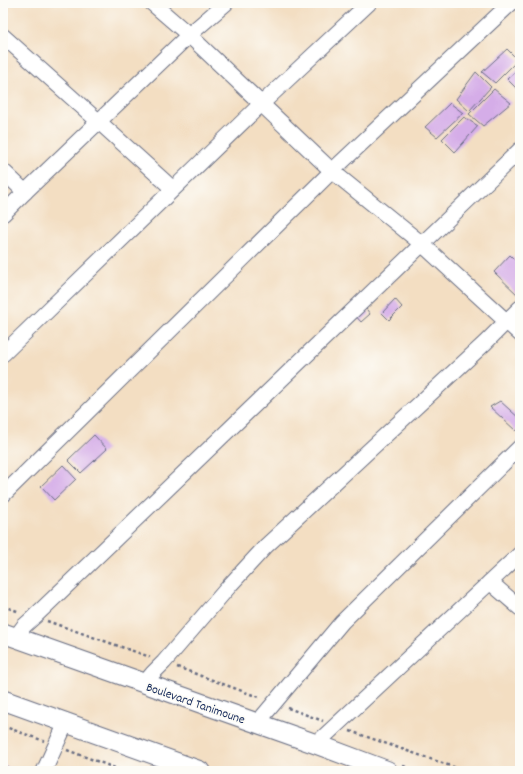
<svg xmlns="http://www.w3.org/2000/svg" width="523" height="774" font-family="Dekko,sans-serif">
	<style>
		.building { fill: #d5ade8 }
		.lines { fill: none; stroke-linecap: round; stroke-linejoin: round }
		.minor-casing { stroke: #676c81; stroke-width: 17 }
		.major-casing { stroke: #676c81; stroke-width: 21 }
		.path { stroke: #676c81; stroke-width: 2.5; stroke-dasharray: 3 3; stroke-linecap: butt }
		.minor { stroke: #fff; stroke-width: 15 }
		.major { stroke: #fff; stroke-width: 19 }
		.labels { text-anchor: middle; stroke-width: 3.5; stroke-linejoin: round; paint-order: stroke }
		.street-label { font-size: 13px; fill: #1b2f5e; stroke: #fdfcf7 }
	</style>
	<rect width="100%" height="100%" fill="#fdfcf7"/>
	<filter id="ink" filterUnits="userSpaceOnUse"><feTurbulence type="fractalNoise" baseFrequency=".025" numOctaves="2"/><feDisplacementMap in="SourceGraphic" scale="8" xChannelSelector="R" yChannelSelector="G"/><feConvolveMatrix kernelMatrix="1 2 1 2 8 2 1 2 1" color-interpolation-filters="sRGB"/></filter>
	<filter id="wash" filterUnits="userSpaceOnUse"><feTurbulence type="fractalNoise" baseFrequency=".012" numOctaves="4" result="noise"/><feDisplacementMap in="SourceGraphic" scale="16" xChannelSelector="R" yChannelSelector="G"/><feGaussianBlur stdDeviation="0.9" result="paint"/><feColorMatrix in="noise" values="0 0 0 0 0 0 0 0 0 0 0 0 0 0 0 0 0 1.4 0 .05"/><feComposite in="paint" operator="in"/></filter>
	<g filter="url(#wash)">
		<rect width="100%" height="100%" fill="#f3dec2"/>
		<g id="blocks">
			<!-- building -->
			<g class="building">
				<polygon points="507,49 518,60 495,83 482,72"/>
				<polygon points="520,67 520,86 516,88 507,79"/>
				<polygon points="476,72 491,87 469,111 456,99"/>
				<polygon points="494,89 511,103 483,126 469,114"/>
				<polygon points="450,103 463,113 437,137 425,127"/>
				<polygon points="464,117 478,126 455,152 442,139"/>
				<polygon points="510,255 520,265 520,297 494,272"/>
				<polygon points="395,299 402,307 389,320 382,313"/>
				<polygon points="364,306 370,314 361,322 354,314"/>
				<polygon points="500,401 520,419 520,427 516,431 490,407"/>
				<polygon points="94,435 107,449 81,473 68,460"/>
				<polygon points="63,465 76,479 54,500 41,486"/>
				<polygon points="3,765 17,771 3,771"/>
			</g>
		</g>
	</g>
	<g filter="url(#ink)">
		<use href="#blocks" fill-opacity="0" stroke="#676c81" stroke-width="1"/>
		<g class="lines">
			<defs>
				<g id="minor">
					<polyline points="152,3 189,35 332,171 422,244 520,334"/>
					<polyline points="3,36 98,121 173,189"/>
					<polyline points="3,171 25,192"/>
					<polyline points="3,214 25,192 189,35 226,3"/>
					<polyline points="3,354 257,108 369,3"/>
					<polyline points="3,495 332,171 511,3"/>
					<polyline points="490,582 520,608"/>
					<polyline points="15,638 24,626 34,617 520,150"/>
					<polyline points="144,684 153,673 164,662 231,584 266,546 485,343 520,308"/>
					<polyline points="258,724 264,715 342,622 520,447"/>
					<polyline points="316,744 520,554"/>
					<polyline points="44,771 66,723"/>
				</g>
				<g id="major">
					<polyline points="3,633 316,744 388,771"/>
					<polyline points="3,700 200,771"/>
				</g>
			</defs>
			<!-- minor casing -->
			<use href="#minor" class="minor-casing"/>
			<!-- major casing -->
			<use href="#major" class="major-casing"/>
			<!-- path -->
			<g class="path">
				<polyline points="3,606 20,612"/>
				<polyline points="47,621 150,657"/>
				<polyline points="177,667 261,698"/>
				<polyline points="288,708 323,721"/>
				<polyline points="3,726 44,741"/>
				<polyline points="350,731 465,771"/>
				<polyline points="67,750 123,771"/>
				<polyline points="403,766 417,771"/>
			</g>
			<!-- minor -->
			<use href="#minor" class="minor"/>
			<!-- major -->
			<use href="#major" class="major"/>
		</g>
	</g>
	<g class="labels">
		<!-- street labels -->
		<g class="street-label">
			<text transform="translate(196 702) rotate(19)" y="5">Boulevard Tanimoune</text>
		</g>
	</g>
	<!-- margin -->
	<rect width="523" height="774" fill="none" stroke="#fdfcf7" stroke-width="16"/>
</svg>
